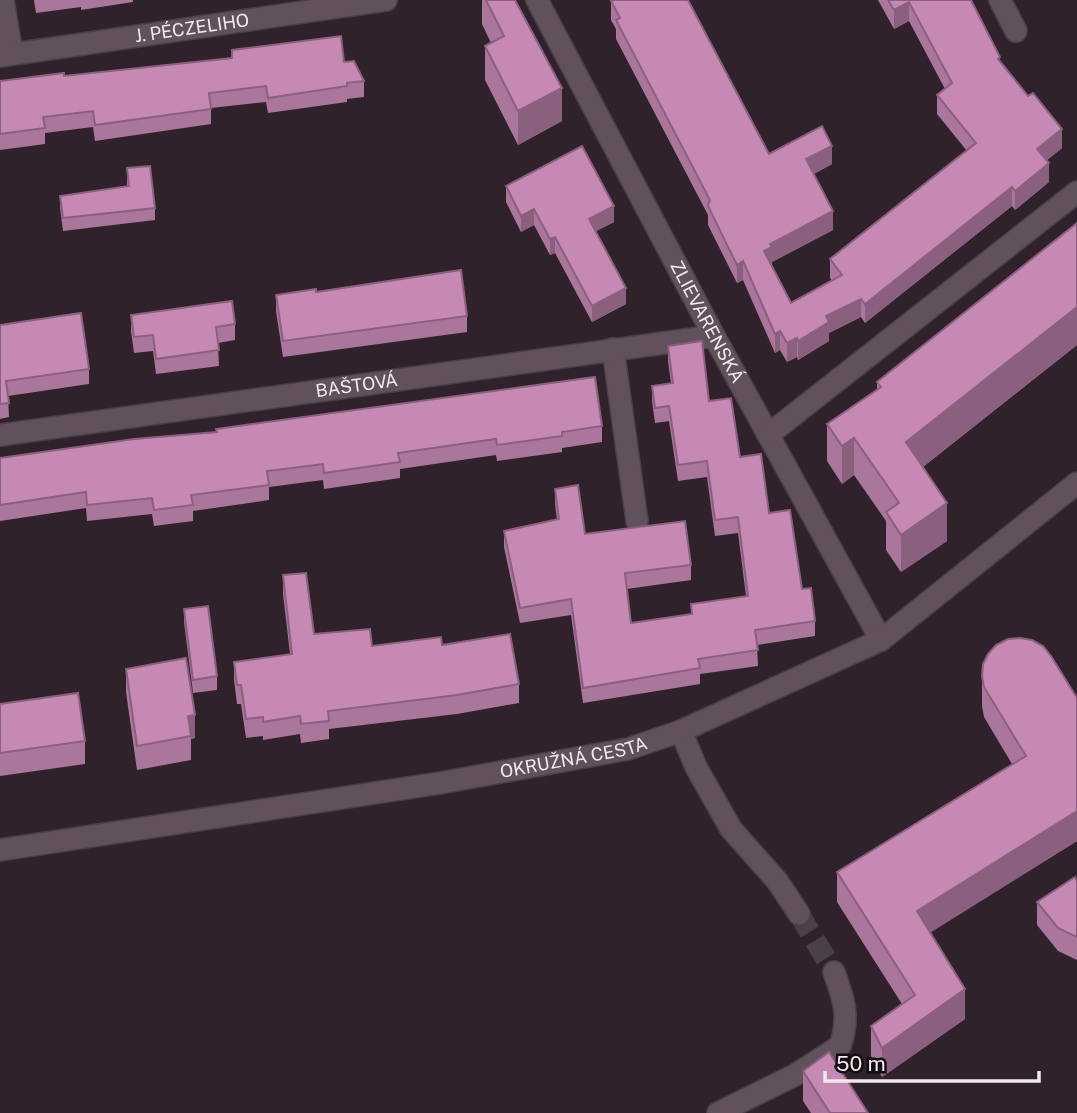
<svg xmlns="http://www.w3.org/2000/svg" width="1077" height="1113" font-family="'Public Sans',sans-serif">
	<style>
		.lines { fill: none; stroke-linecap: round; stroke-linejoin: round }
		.street-tunnel { stroke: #4c4048; stroke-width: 21; stroke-dasharray: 21 10; stroke-linecap: butt }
		.street-casing { stroke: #4b4048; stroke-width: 24 }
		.street { stroke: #60515b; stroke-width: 21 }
		.wall { fill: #aa769b }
		.shaded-wall { fill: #8b607e }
		.building { fill: #c689b4; stroke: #8b607e; stroke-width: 2 }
		.labels { text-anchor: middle; stroke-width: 7; stroke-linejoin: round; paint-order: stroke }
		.street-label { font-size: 18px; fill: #f2e9ef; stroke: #130d11 }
	</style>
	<rect width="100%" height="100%" fill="#2f222b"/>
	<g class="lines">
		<!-- street-tunnel -->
		<polyline class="street-tunnel" points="799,914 834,972"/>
		<defs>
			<g id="street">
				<polyline points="3,0 12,54"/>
				<path id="s1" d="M 537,0 L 714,336 L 881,640"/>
				<polyline points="1000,0 1016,31"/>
				<path id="s2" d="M 0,56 L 386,0"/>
				<polyline points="613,349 637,521"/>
				<path id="s3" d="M 0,435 L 714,336"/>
				<polyline points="768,435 1077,192"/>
				<polyline points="681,731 696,767 731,829 778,882 799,914"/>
				<path id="s4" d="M 0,850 L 440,783 L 628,749 L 681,731 L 881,640 L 1077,483"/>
				<path d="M 718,1113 L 795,1075 L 840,1046 C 850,1017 844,1000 834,972"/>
			</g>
		</defs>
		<!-- street casing -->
		<use href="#street" class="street-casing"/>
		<!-- street -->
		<use href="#street" class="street"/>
	</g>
	<!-- wall -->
	<g class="wall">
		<polygon points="34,0 133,0 133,2 81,10 81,7 36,13"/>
		<polygon points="482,0 515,0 562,121 518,145 485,80 485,46 491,43 482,24"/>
		<polygon points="878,0 971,0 1000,61 1062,148 1047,160 1049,182 1015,210 1012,206 865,323 861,317 829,333 829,341 798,360 797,357 787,362 780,350 775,353 743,280 737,283 708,225 708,215 616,39 616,29 611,20 611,1 769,154 832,164 814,174 833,230 772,262 772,265 791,303 832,281 830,278 830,259 967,151 937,114 937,95 945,89 909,21 894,29"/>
		<polygon points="232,50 344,62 364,81 364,97 347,99 347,102 268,113 266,102 211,108 211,124 95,141 93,127 45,133 45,144 0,150 0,81 64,76 232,58"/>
		<polygon points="127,168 155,208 155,220 63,231 60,208 60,196 127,186"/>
		<polygon points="506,186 614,222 596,231 626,304 592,322 555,253 550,255 534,225 521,232 506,202"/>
		<polygon points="1077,223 1077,345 923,467 947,541 901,572 886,550 886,521 884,518 854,475 842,484 827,461 827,424 877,390 877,382"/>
		<polygon points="316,292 467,316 467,332 283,357 276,311 276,295"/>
		<polygon points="131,315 235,324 235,340 218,343 219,366 156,374 153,351 134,353 131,331"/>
		<polygon points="0,325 89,369 89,384 8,396 9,417 0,419"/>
		<polygon points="668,346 709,401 769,513 815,621 815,636 757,645 758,666 700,674 700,684 583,703 571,615 520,623 504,547 504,531 557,520 555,504 555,489 585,534 691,565 691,580 627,589 631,623 691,614 691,604 746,596 738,533 715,536 707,477 678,481 669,421 655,423 652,401 652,386 671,383 668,361"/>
		<polygon points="602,426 602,442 562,448 562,452 497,461 496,455 400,469 400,478 324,489 323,480 269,487 269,500 193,511 193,521 154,526 152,514 87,521 86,508 0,521 0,458"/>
		<polygon points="283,575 314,634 372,646 442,645 519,684 519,703 457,714 329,729 329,739 301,743 300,734 263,740 263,736 246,738 241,704 237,704 234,680 234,662 290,654 283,594"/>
		<polygon points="184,609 217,676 217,690 193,693 184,622"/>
		<polygon points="126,669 195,738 191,739 191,760 137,770 126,692"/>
		<polygon points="982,676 1077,841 930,932 965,1019 882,1077 871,1056 871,1026 902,1004 837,902 837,872 1012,764 984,717 982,706"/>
		<polygon points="0,704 85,741 85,764 0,776"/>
		<polygon points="1077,882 1077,960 1058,951 1037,925 1037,902"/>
		<polygon points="803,1071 868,1113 811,1113 803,1101"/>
	</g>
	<!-- shaded-wall -->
	<g class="shaded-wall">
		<polygon points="909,2 909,21 894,29 894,10"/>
		<polygon points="562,88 562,121 518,145 518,111"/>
		<polygon points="1062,129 1062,148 1037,168 1037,149"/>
		<polygon points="832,146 832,164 806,178 806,159"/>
		<polygon points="1049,163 1049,182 1015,210 1015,191"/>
		<polygon points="1012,187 1012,206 865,323 865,304"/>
		<polygon points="614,206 614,222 589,235 589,219"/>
		<polygon points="534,209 534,225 521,232 521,216"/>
		<polygon points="833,211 833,230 772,262 772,266 764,251 770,244"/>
		<polygon points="555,237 555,253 550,255 550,239"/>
		<polygon points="743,261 743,280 737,283 737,265"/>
		<polygon points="626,288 626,304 592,322 592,306"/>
		<polygon points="861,299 861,317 829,333 829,341 798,360 798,341 826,316"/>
		<polygon points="1077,307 1077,345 906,480 906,442"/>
		<polygon points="780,331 780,350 775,353 775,334"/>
		<polygon points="797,338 797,357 787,362 787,343"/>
		<polygon points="854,438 854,475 842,484 842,446"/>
		<polygon points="947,503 947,541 901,572 901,535"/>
		<polygon points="195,715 195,738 191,739 188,716"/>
		<polygon points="1077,811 1077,841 917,941 917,911"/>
		<polygon points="965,989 965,1019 882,1077 882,1048"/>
	</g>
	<!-- building -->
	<g class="building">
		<polygon points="486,0 515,0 562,88 518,111 485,46 504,36"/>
		<polygon points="613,0 688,0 769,154 822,126 832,146 806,159 833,211 770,244 772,247 764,251 791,303 842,275 830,259 976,143 937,95 952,83 909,2 894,10 888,0 971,0 1000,57 998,59 1028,96 1033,93 1062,129 1037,149 1049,163 1015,191 1012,187 865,304 861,299 826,316 829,322 798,341 797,338 787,343 780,331 775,334 743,261 737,265 708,206 710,200 616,20 620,18 611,1"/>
		<polygon points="341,36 344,62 354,61 364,81 347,83 347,86 268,98 266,86 209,93 211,109 95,125 93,111 43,117 45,128 0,134 0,81 64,73 64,76 232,58 232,50"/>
		<polygon points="582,146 614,206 589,219 626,288 592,306 555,237 550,239 534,209 521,216 506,186"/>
		<polygon points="150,166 155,208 63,218 60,196 129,186 127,168"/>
		<polygon points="1077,223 1077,307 906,442 947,503 901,535 886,512 899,503 884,481 854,438 842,446 827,424 881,387 877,382"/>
		<polygon points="461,270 467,316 283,341 276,295 316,289 316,292"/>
		<polygon points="232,301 235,324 216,327 219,350 156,359 153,335 134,337 131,315"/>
		<polygon points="81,313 89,369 6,381 9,403 0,404 0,325"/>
		<polygon points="702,341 709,401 731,398 740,457 761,454 769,513 790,510 802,589 811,588 815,621 755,630 758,650 698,659 700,668 583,688 571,599 520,608 504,531 559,519 555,489 578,485 585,534 685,521 691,565 625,573 631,623 692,614 691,604 748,596 738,517 715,520 707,461 678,465 669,406 655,408 652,386 673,383 668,346"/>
		<polygon points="595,377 602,426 562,432 562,436 497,445 496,439 398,453 400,462 324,473 323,464 267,471 269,485 191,495 193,505 154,510 152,498 87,505 86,492 0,505 0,458 134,439 217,432 216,429"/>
		<polygon points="306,573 314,634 370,629 372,646 441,637 442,645 510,634 519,684 457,695 328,711 329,721 301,724 300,716 263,722 263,717 246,719 241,685 237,685 234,662 292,654 283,575"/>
		<polygon points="208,606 217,676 193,680 184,609"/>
		<polygon points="1020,638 1032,640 1043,646 1051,656 1077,698 1077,811 917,911 965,989 882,1048 871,1026 915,995 837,872 1026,756 984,687 982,676 983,664 988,654 996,645 1008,639"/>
		<polygon points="186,658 195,715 188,716 191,736 137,746 126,669"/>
		<polygon points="78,693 85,741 0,753 0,704"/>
		<polygon points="1075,877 1077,882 1077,937 1058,928 1037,902"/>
		<polygon points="829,1052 868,1113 830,1113 803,1071"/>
	</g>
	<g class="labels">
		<!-- street labels -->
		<g class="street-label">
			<text dy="6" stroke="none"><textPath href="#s2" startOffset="194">J. PÉCZELIHO</textPath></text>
			<text dy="6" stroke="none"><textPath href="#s1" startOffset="364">ZLIEVARENSKÁ</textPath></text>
			<text dy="6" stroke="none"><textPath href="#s3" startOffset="360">BAŠTOVÁ</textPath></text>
			<text dy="6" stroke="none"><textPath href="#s4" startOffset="581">OKRUŽNÁ CESTA</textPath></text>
		</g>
	</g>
	<!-- scale -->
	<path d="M825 1071v10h214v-10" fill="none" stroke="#f2e9ef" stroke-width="3.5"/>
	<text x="836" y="1071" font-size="21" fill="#f2e9ef" stroke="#130d11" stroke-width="5" paint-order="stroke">50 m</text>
</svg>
